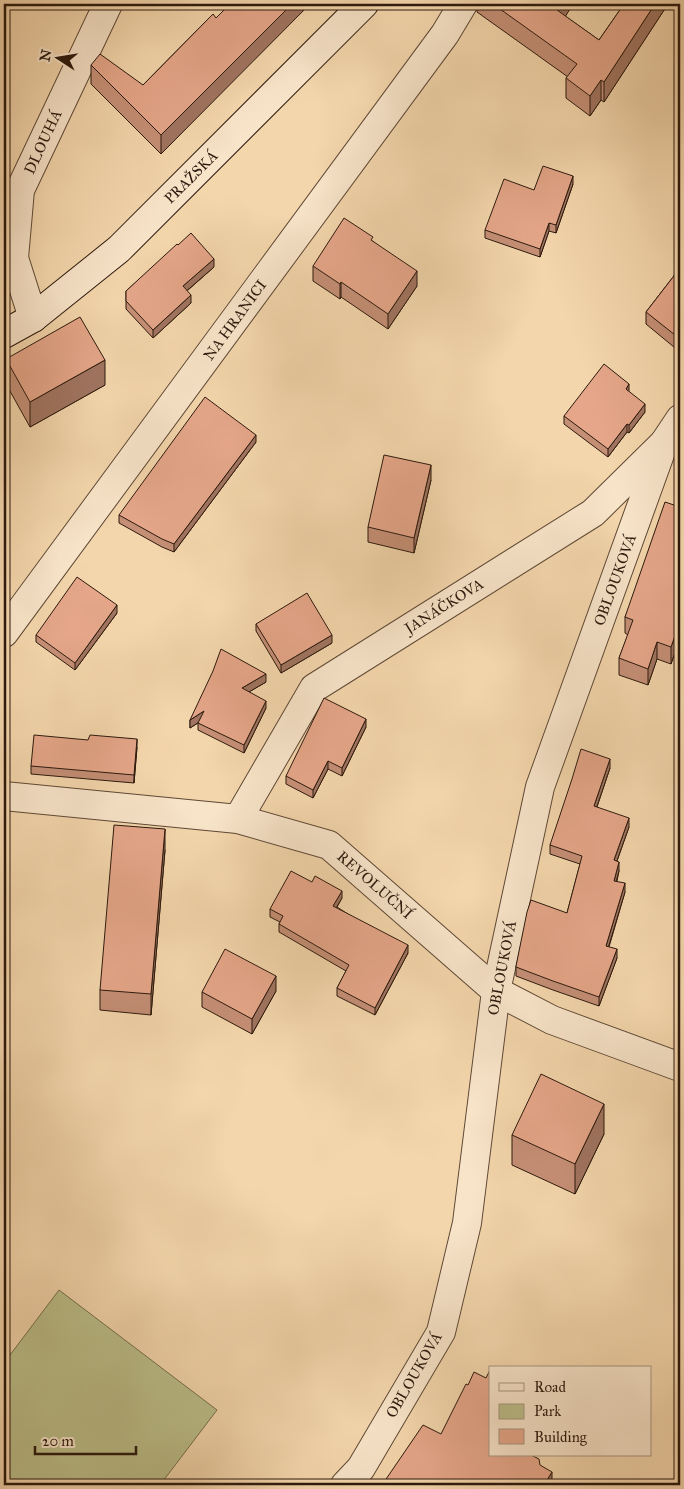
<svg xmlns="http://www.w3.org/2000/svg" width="684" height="1489" font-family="'IM FELL Great Primer',serif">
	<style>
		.green { fill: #bbbe89; stroke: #746c4b }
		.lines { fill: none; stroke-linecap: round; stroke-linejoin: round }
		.street-casing { stroke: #5e4835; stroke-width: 30 }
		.secondary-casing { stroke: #2c190d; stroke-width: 30 }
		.street { stroke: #f8e4c9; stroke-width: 28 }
		.secondary { stroke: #f8e4c9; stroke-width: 28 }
		.wall { fill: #c58f76; stroke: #2c190d }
		.shaded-wall { fill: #a07460; stroke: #2c190d }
		.building { fill: #e5a689; stroke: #2c190d }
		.labels { text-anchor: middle; stroke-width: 4; stroke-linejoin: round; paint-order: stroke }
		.street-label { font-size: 15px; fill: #2c190d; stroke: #f8e4c9 }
	</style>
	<rect width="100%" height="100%" fill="#f4d6ac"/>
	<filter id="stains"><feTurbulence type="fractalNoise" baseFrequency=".004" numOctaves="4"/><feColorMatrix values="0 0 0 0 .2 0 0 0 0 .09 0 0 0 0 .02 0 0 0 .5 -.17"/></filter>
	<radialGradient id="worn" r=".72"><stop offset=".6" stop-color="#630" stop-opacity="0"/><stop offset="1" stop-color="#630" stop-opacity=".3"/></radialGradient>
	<!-- green -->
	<polygon class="green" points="59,1290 217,1410 160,1485 4,1485 4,1363"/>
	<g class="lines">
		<defs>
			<g id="street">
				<polyline points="33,318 14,258 20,190 108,4"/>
				<polyline points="4,633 445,34 463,4"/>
				<polyline points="4,796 238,819 329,845 496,991 552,1020 680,1067"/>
				<polyline points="238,819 314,688 593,513 664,443 680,419"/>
				<polyline points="345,1485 361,1468 441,1332 467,1223 496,991 540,787 664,443"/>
			</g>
			<polyline id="secondary" points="4,334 33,318 119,249 364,4"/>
		</defs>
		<!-- street casing -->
		<use href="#street" class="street-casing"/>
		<!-- secondary casing -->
		<use href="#secondary" class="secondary-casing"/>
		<!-- street -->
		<use href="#street" class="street"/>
		<!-- secondary -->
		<use href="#secondary" class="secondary"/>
	</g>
	<!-- wall -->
	<g class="wall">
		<polygon points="477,4 573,4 565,16 599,40 624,4 668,4 604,102 601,100 590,116 566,98 566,78 568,77 477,12"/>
		<polygon points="213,14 161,154 91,84 91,65 143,85"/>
		<polygon points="573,184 556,233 549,231 540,257 485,238 485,230 534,190"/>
		<polygon points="373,241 417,286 388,329 341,297 340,299 313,281 313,266"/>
		<polygon points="178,245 214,267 187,291 191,303 153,338 126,309 126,291"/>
		<polygon points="680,268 680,352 646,324 646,312"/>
		<polygon points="6,359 105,385 30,427 6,384"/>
		<polygon points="629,392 645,412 629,433 627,432 608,457 564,424 564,416"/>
		<polygon points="256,442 174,552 162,547 119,523 119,515"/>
		<polygon points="431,480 414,553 368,542 368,527"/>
		<polygon points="680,507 680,638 671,664 657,659 648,685 619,675 619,658 628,635 625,633 625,617"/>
		<polygon points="117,613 75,670 36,642 36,635"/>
		<polygon points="256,624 332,643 281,673 256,631"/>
		<polygon points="266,682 249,692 266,708 244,753 198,730 198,723 190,728 190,720"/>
		<polygon points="366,727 342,776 328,769 313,798 286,784 286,776"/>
		<polygon points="137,747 134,783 31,774 31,766"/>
		<polygon points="610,768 597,807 629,827 617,861 619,871 617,881 625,892 609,947 617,958 599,1006 553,990 516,976 516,966 567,913 580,864 550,854 550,845"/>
		<polygon points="165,850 151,1015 100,1010 100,990"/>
		<polygon points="342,898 337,907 408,953 375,1015 337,996 337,988 346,971 279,932 279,924 280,922 270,917 270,909"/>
		<polygon points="276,991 252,1034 202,1007 202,992"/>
		<polygon points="604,1134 575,1194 512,1165 512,1135"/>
		<polygon points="680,1272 680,1291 678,1289 678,1275"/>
	</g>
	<!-- shaded-wall -->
	<g class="shaded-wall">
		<polygon points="292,4 310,4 161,154 161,135"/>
		<polygon points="560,4 573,4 557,30 557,10"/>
		<polygon points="655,4 668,4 604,102 604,82"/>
		<polygon points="601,80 601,100 590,116 590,96"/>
		<polygon points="573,176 573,184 556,233 556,225"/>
		<polygon points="549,223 549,231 540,257 540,249"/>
		<polygon points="214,259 214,267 183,294 183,286"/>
		<polygon points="417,271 417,286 388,329 388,314"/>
		<polygon points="341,282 341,297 340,299 340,284"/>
		<polygon points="191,295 191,303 153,338 153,330"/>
		<polygon points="105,360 105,385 30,427 30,402"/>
		<polygon points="629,384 629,392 626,389"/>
		<polygon points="645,404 645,412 629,433 629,425"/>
		<polygon points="627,424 627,432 608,457 608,449"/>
		<polygon points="256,435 256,442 174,552 174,544"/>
		<polygon points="431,465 431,480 414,553 414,538"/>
		<polygon points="117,605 117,613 75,670 75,663"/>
		<polygon points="680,622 680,638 671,664 671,647"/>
		<polygon points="332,635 332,643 281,673 281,665"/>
		<polygon points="657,642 657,659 648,685 648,669"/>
		<polygon points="266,674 266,682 242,696 242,688"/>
		<polygon points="266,701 266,708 244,753 244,745"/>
		<polygon points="204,711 204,719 190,728 190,720"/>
		<polygon points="366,719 366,727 342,776 342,768"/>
		<polygon points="137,739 137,747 134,783 134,775"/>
		<polygon points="610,759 610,768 594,815 594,806"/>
		<polygon points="328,761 328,769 313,798 313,790"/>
		<polygon points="629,818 629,827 614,869 614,860"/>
		<polygon points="165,829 165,850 151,1015 151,994"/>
		<polygon points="619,862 619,871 614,889 614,881"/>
		<polygon points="625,883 625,892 606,955 606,946"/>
		<polygon points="342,891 342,898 333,913 333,906"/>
		<polygon points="408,945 408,953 375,1015 375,1008"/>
		<polygon points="617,949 617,958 599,1006 599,997"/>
		<polygon points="276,976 276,991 252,1034 252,1019"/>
		<polygon points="604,1104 604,1134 575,1194 575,1164"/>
		<polygon points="552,1472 552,1481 549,1485 544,1485"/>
	</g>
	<!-- building -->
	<g class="building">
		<polygon points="230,4 292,4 161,135 91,65 100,54 143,85 213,14 216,18"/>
		<polygon points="493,4 560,4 557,10 599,40 624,4 655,4 604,82 601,80 590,96 566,78 577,64"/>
		<polygon points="543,166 573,176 556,225 549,223 540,249 485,230 504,179 534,190"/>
		<polygon points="344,218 373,237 371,240 417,271 388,314 341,282 340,284 313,266"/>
		<polygon points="191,233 214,259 183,286 191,295 153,330 126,301 126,291 177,244 178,245"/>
		<polygon points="680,268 680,339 646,312"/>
		<polygon points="80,317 105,360 30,402 6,359"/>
		<polygon points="604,364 629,384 626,389 645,404 629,425 627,424 608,449 564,416"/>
		<polygon points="205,397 256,435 174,544 162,539 119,515"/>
		<polygon points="384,455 431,465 414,538 368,527"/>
		<polygon points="665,502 680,507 680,622 671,647 657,642 648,669 619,658 633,620 625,617"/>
		<polygon points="77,577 117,605 75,663 36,635"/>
		<polygon points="307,593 332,635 281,665 256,624"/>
		<polygon points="221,649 266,674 242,688 266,701 244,745 198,723 204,711 190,720 213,671"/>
		<polygon points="324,698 366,719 342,768 328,761 313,790 286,776"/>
		<polygon points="34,735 88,740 90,735 137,739 134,775 31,766"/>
		<polygon points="581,749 610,759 594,806 629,818 614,860 619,862 614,881 625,883 606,946 617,949 599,997 553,981 516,967 516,966 527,912 531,900 567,913 582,856 550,845 572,779"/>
		<polygon points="114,825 165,829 151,994 100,990"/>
		<polygon points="291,871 312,882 315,876 342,891 333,906 408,945 375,1008 337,988 349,965 279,924 283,916 270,909"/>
		<polygon points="225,949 276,976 252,1019 202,992"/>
		<polygon points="541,1074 604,1104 575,1164 512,1135"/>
		<polygon points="490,1370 490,1455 531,1455 539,1459 540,1465 552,1472 544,1485 480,1485 477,1483 472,1485 382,1485 423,1425 441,1434 466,1384 468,1385 474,1372 486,1378"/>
	</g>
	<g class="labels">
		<!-- street labels -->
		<g class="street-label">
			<text transform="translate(43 142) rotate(-65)" y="5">DLOUHÁ</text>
			<text transform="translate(191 177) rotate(-45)" y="5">PRAŽSKÁ</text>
			<text transform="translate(235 320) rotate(-54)" y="5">NA HRANICI</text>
			<text transform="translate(615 580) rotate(-70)" y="5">OBLOUKOVÁ</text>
			<text transform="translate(444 606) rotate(-32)" y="5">JANÁČKOVA</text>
			<text transform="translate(375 885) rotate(41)" y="5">REVOLUČNÍ</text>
			<text transform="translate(502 968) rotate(-79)" y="5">OBLOUKOVÁ</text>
			<text transform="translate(414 1375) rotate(-60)" y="5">OBLOUKOVÁ</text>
		</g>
	</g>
	<!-- margin -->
	<rect width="684" height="1489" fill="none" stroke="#f4d6ac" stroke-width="20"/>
	<rect x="5" y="5" width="674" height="1479" fill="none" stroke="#2c190d" stroke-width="2.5"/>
	<rect x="10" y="10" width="664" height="1469" fill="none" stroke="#2c190d"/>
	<!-- legend -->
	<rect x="489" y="1366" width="162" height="90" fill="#f8e4c9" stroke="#a6937e"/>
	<rect x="499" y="1383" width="25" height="8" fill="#f8e4c9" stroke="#a6937e"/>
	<text x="534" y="1392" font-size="15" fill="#2c190d">Road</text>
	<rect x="499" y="1404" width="25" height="15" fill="#bbbe89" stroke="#a6937e"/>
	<text x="534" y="1416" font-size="15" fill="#2c190d">Park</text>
	<rect x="499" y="1429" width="25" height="15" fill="#e5a689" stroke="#a6937e"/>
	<text x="534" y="1442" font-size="15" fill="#2c190d">Building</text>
	<!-- north arrow -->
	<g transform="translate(58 58) rotate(282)" stroke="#f8e4c9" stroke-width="4" paint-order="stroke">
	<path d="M0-4L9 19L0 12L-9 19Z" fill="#2c190d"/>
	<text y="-8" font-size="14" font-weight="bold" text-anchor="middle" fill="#2c190d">N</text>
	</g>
	<!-- scale -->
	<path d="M35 1446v8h101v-8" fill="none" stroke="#2c190d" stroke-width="2.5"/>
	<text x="42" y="1446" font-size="15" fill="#2c190d" stroke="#f8e4c9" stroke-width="4" paint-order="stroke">20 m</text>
	<rect width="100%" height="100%" filter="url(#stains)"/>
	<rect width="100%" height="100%" fill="url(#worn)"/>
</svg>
